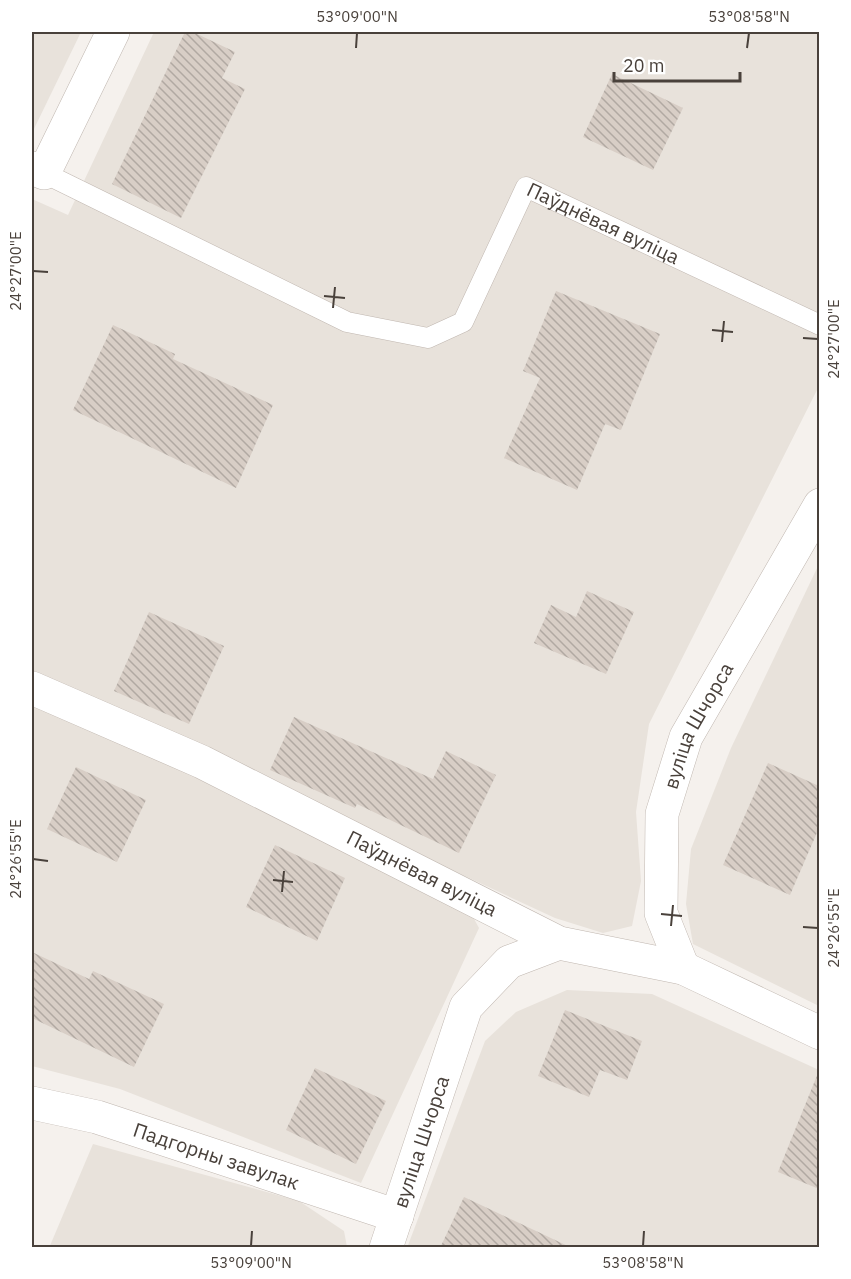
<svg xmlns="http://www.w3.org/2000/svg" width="851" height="1279" font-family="'IBM Plex Sans',sans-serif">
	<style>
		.residential { fill: #e8e2db }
		.building { fill: url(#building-back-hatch) }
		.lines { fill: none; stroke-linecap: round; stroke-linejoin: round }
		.service-casing { stroke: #c0b7b0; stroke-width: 21 }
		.minor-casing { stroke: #c0b7b0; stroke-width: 34 }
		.service { stroke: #fff; stroke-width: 20 }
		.minor { stroke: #fff; stroke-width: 33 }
		.ticks { fill: none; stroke: #49413b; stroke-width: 2 }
		.labels { text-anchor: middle; stroke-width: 4.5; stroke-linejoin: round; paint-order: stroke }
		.street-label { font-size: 20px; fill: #49413b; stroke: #fff }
		.neatline { fill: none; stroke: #49413b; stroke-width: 2 }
		.ticks-label { font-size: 15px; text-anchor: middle; fill: #49413b }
	</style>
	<defs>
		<pattern id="building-back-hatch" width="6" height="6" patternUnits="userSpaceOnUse" patternTransform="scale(1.5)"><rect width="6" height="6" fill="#d8cec6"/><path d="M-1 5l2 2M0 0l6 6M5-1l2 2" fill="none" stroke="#b1a9a2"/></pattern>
	</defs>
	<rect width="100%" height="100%" fill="#f5f1ed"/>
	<!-- residential -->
	<g class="residential">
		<polygon points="32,32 81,32 32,133"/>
		<polygon points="154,32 819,32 819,386 649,724 636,812 641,881 632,926 603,933 555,918 32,675 32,199 68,215"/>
		<polygon points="819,564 819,1006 693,944 686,904 691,849 731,748"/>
		<polygon points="32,704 266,808 466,904 479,928 361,1183 120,1089 32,1066"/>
		<polygon points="567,990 652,994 819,1070 819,1247 407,1248 485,1041 516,1012"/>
		<polygon points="93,1144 299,1201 344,1231 347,1247 49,1248"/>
	</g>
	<!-- building -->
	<g class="building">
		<polygon points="185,32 193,32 235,52 222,78 245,89 181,218 112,184"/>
		<polygon points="612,74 683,108 653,170 583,137"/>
		<polygon points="556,291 660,334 621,430 605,424 577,490 504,458 540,378 523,371"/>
		<polygon points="113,325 175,354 173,359 273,405 236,488 73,410"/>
		<polygon points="587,591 634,612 606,674 534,643 551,605 576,617"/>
		<polygon points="149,612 224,646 189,724 114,691"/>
		<polygon points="294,717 433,779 446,751 496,775 459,853 357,804 355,808 270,770"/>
		<polygon points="768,763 819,786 819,828 790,895 723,865"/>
		<polygon points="76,767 146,800 117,862 47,829"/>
		<polygon points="275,845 345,878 317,941 246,907"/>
		<polygon points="32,952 89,979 93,971 164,1004 134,1067 32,1018"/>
		<polygon points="565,1010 642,1041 627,1080 600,1070 589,1097 538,1076"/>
		<polygon points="315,1068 386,1101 356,1164 286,1130"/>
		<polygon points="818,1073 819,1073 819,1189 778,1172"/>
		<polygon points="464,1197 572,1248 440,1248"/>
	</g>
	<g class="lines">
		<defs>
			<g id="service">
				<path id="s1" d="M 44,173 L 347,322 L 428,338 L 463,322 L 526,187 L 820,325"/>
			</g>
			<g id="minor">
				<polyline points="32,168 44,173 113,32"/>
				<path id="s2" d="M 32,688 L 202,762 L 559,943 L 683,968 L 820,1033"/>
				<path id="s3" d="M 683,968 L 661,913 L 662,814 L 686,737 L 820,505"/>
				<path id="s4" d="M 32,1103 L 97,1117 L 397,1216"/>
				<path id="s5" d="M 386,1248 L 466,1007 L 509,962 L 559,943"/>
			</g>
		</defs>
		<!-- service casing -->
		<use href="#service" class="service-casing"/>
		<!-- minor casing -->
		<use href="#minor" class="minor-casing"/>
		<!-- service -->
		<use href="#service" class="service"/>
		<!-- minor -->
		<use href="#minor" class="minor"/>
	</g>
	<!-- ticks -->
	<path class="ticks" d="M 356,48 L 357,33M 747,48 L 749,33M 33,271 L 48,272M 324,296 L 345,298M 333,308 L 335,287M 712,330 L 733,332M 803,338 L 818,339M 722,342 L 724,321M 33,859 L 48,861M 273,880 L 293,882M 282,892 L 284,871M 661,914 L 682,916M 671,926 L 673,905M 803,927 L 818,928M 251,1246 L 252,1231M 643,1246 L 644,1231"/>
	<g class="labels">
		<!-- street labels -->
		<g class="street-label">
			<text dy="7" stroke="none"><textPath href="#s1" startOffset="693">Паўднёвая вуліца</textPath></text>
			<text dy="7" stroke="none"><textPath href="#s3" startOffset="254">вуліца Шчорса</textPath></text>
			<text dy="7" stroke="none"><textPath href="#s2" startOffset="432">Паўднёвая вуліца</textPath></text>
			<text dy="7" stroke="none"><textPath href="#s5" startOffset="112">вуліца Шчорса</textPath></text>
			<text dy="7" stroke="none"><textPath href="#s4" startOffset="192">Падгорны завулак</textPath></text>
		</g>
	</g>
	<!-- border -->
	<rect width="851" height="1279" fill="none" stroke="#ffffff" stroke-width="66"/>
	<!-- scale -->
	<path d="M614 72v9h126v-9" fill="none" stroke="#49413b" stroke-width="3"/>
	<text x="623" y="72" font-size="18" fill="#49413b" stroke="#ffffff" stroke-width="4.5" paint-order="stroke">20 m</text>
	<rect x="33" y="33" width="785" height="1213" class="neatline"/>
	<g class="ticks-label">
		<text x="357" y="22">53°09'00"N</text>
		<text x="749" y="22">53°08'58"N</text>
		<text transform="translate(16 271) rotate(-90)" y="5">24°27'00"E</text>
		<text transform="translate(834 339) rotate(-90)" y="5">24°27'00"E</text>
		<text transform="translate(16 859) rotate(-90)" y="5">24°26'55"E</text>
		<text transform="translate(834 928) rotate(-90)" y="5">24°26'55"E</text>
		<text x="251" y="1268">53°09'00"N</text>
		<text x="643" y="1268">53°08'58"N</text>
	</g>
</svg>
